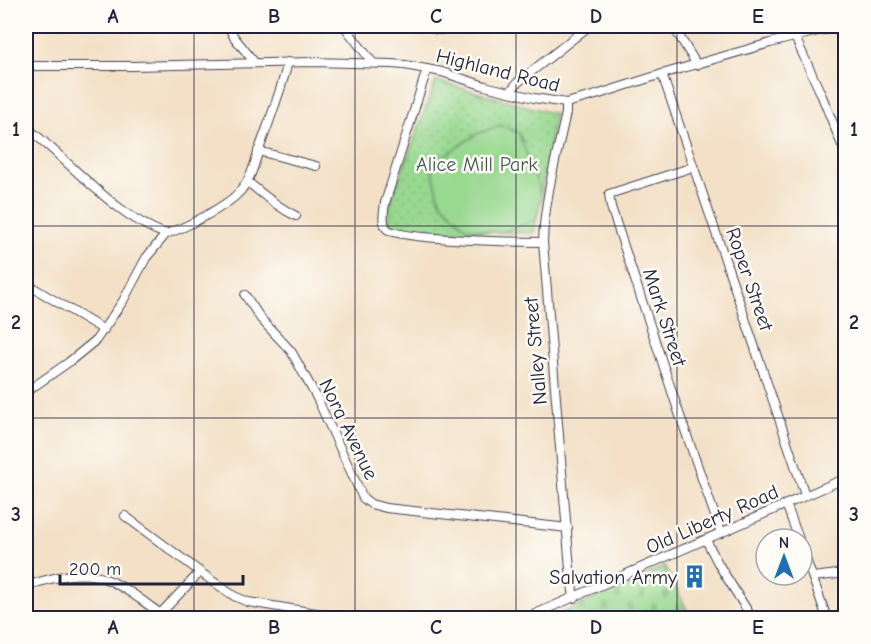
<svg xmlns="http://www.w3.org/2000/svg" width="871" height="644" font-family="'Comic Neue',sans-serif">
	<style>
		.cemetery { fill: url(#cemetery-stones); stroke: #5d7d65; stroke-width: 1.5 }
		.park { fill: url(#park-dots); stroke: #5d7d65; stroke-width: 1.5 }
		.pitch { fill: #98d88f; stroke: #5d7d65; stroke-width: 1.5 }
		.lines { fill: none; stroke-linecap: round; stroke-linejoin: round }
		.minor-casing { stroke: #413e50; stroke-width: 10 }
		.minor { stroke: #fff; stroke-width: 8 }
		.grid { fill: none; stroke: #22223b; stroke-width: 1.5; stroke-opacity: 0.55 }
		.labels { text-anchor: middle; stroke-width: 5; stroke-linejoin: round; paint-order: stroke }
		.street-label { font-size: 20px; fill: #22223b; stroke: #fdfcf7 }
		.park-label { font-size: 20px; fill: #455954; stroke: #fdfcf7 }
		.poi-label { font-size: 20px; fill: #22223b; stroke: #fdfcf7; text-anchor: end }
		.neatline { fill: none; stroke: #22223b; stroke-width: 2 }
		.grid-label { font-size: 20px; text-anchor: middle; font-weight: bold; fill: #22223b }
	</style>
	<defs>
		<pattern id="cemetery-stones" width="16" height="16" patternUnits="userSpaceOnUse" patternTransform="scale(1.5)"><rect width="16" height="16" fill="#98d88f"/><path d="M2 7V4a2 2 0 0 1 4 0v3zM10 15v-3a2 2 0 0 1 4 0v3z" fill="#83b97c"/></pattern>
		<pattern id="park-dots" width="8" height="8" patternUnits="userSpaceOnUse" patternTransform="scale(1.5)"><rect width="8" height="8" fill="#98d88f"/><path d="M2 2h.1M6 6h.1" fill="none" stroke="#83b97c" stroke-width="1.8" stroke-linecap="round"/></pattern>
	</defs>
	<rect width="100%" height="100%" fill="#fdfcf7"/>
	<filter id="ink" filterUnits="userSpaceOnUse"><feTurbulence type="fractalNoise" baseFrequency=".0167" numOctaves="2"/><feDisplacementMap in="SourceGraphic" scale="12" xChannelSelector="R" yChannelSelector="G"/><feConvolveMatrix kernelMatrix="1 2 1 2 8 2 1 2 1" color-interpolation-filters="sRGB"/></filter>
	<filter id="wash" filterUnits="userSpaceOnUse"><feTurbulence type="fractalNoise" baseFrequency=".008" numOctaves="4" result="noise"/><feDisplacementMap in="SourceGraphic" scale="24" xChannelSelector="R" yChannelSelector="G"/><feGaussianBlur stdDeviation="1.35" result="paint"/><feColorMatrix in="noise" values="0 0 0 0 0 0 0 0 0 0 0 0 0 0 0 0 0 1.4 0 .05"/><feComposite in="paint" operator="in"/></filter>
	<g filter="url(#wash)">
		<rect width="100%" height="100%" fill="#f3e0c6"/>
		<!-- cemetery -->
		<polygon class="cemetery" points="665,566 690,616 703,613 706,618 552,618"/>
		<!-- park -->
		<polygon class="park" points="436,81 555,114 534,233 399,230 387,220 392,198"/>
		<!-- pitch -->
		<polygon class="pitch" points="501,125 519,133 542,197 536,220 498,233 465,227 440,201 431,165 477,134"/>
	</g>
	<g filter="url(#ink)">
		<g class="lines">
			<defs>
				<g id="minor">
					<polyline points="228,26 234,37 255,63"/>
					<polyline points="344,26 373,63"/>
					<polyline points="430,26 435,29 440,30 450,26"/>
					<polyline points="673,26 697,65"/>
					<polyline points="790,26 821,94 846,155"/>
					<polyline points="26,66 132,66 312,62 391,64 405,65 442,72 485,86 534,98 566,103 596,95 662,74 770,43 818,31 846,26"/>
					<path d="M 427,69 L 385,203 C 384,211 381,223 387,229 C 398,240 521,242 543,242"/>
					<polyline points="662,74 805,495"/>
					<polyline points="510,92 517,83 589,26"/>
					<path d="M 566,103 L 566,113 C 557,154 544,201 543,242 L 570,569 L 574,598"/>
					<path d="M 26,127 C 69,160 114,216 166,234 C 185,228 230,205 242,189 C 252,177 255,161 260,147 C 270,119 281,91 288,62"/>
					<polyline points="258,151 316,166"/>
					<polyline points="693,167 609,194 611,207 678,410 721,533"/>
					<path d="M 248,182 C 263,195 278,207 296,216"/>
					<polyline points="26,285 32,287 104,330"/>
					<polyline points="245,295 261,319 291,351 317,398 363,498 371,504 386,508 568,528"/>
					<polyline points="26,392 69,362 96,340 123,301 146,258 166,234"/>
					<polyline points="786,504 799,539"/>
					<polyline points="125,516 211,580 234,596 248,602 347,618"/>
					<polyline points="706,540 719,565 752,618"/>
					<polyline points="802,548 827,618"/>
					<polyline points="813,577 846,573"/>
					<path d="M 26,586 C 51,578 83,568 108,580 C 130,589 148,606 167,618"/>
					<polyline points="159,617 160,614 200,572"/>
					<polyline points="526,618 846,478"/>
				</g>
			</defs>
			<!-- minor casing -->
			<use href="#minor" class="minor-casing"/>
			<!-- minor -->
			<use href="#minor" class="minor"/>
		</g>
	</g>
	<!-- grid -->
	<path class="grid" d="M 194,26 L 194,618M 355,26 L 355,618M 516,26 L 516,618M 677,26 L 677,618M 26,226 L 846,226M 26,418 L 846,418"/>
	<!-- icons -->
	<defs>
		<symbol id="building-bare" viewBox="-9 -9 18 18"><path d="M-4-6H4V6H1V3H-1V6H-4ZM-2.5-4.3h1.7v1.8h-1.7ZM.8-4.3h1.7v1.8H.8ZM-2.5-1h1.7V.8h-1.7ZM.8-1h1.7V.8H.8Z" fill="#1f6fb2" stroke="#fdfcf7" stroke-width="2.5" paint-order="stroke"/></symbol>
	</defs>
	<g fill-rule="evenodd">
		<use href="#building-bare" x="678" y="560" width="33" height="33"/>
	</g>
	<g class="labels">
		<!-- street labels -->
		<g class="street-label">
			<text transform="translate(498 70) rotate(14)" y="7">Highland Road</text>
			<text transform="translate(750 279) rotate(71)" y="7">Roper Street</text>
			<text transform="translate(665 317) rotate(72)" y="7">Mark Street</text>
			<text transform="translate(535 351) rotate(-95)" y="7">Nalley Street</text>
			<text transform="translate(349 429) rotate(64)" y="7">Nora Avenue</text>
			<text transform="translate(712 519) rotate(-24)" y="7">Old Liberty Road</text>
		</g>
		<!-- park labels -->
		<g class="park-label">
			<text x="477" y="171">Alice Mill Park</text>
		</g>
		<!-- poi labels -->
		<g class="poi-label">
			<text x="677" y="584">Salvation Army</text>
		</g>
	</g>
	<!-- margin -->
	<rect width="871" height="644" fill="none" stroke="#fdfcf7" stroke-width="66"/>
	<!-- north arrow -->
	<g transform="translate(784 557)"><circle r="28" fill="#fdfcf7" stroke="#a5a5ac" stroke-width="1.5"/>
	<path d="M0-4.5L10 22L0 15L-10 22Z" fill="#1f6fb2"/>
	<text y="-9" font-size="16" font-weight="bold" text-anchor="middle" fill="#22223b">N</text>
	</g>
	<!-- scale -->
	<path d="M60 575v9h183v-9" fill="none" stroke="#22223b" stroke-width="3"/>
	<text x="69" y="575" font-size="18" fill="#22223b" stroke="#fdfcf7" stroke-width="4.5" paint-order="stroke">200 m</text>
	<rect x="33" y="33" width="805" height="578" class="neatline"/>
	<g class="grid-label">
		<text x="113" y="23">A</text>
		<text x="274" y="23">B</text>
		<text x="436" y="23">C</text>
		<text x="596" y="23">D</text>
		<text x="758" y="23">E</text>
		<text x="16" y="136">1</text>
		<text x="854" y="136">1</text>
		<text x="16" y="329">2</text>
		<text x="854" y="329">2</text>
		<text x="16" y="521">3</text>
		<text x="854" y="521">3</text>
		<text x="113" y="634">A</text>
		<text x="274" y="634">B</text>
		<text x="436" y="634">C</text>
		<text x="596" y="634">D</text>
		<text x="758" y="634">E</text>
	</g>
</svg>
